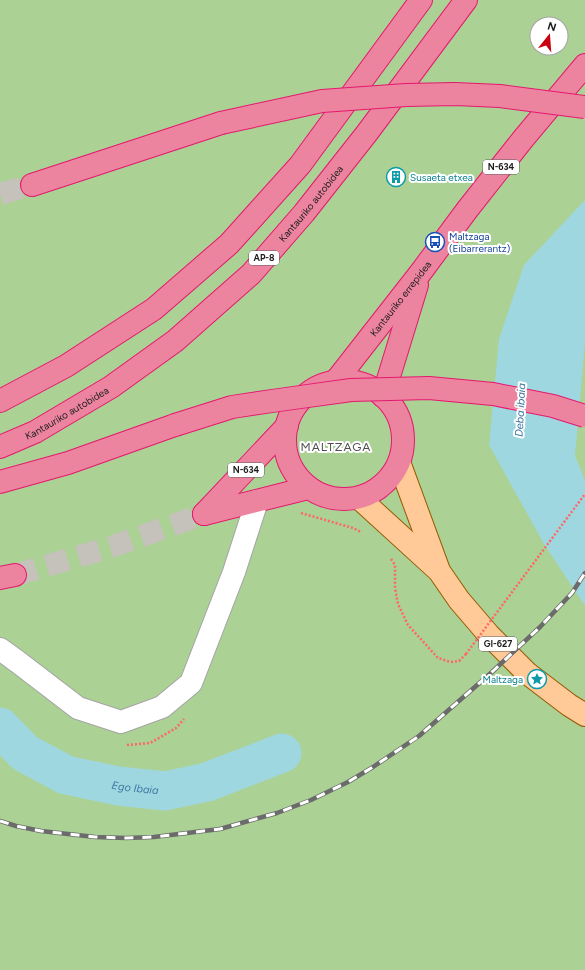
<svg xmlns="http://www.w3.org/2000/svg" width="585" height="970" font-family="Figtree,sans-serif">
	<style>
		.forest { fill: #abd194; fill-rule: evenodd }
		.water { fill: #9fd7e0 }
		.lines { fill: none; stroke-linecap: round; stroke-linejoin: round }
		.river { stroke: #9fd7e0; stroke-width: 39 }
		.highway-tunnel { stroke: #c5c1bb; stroke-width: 22; stroke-dasharray: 22 11; stroke-linecap: butt }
		.minor-casing { stroke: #a4a4a4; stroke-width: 24 }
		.major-casing { stroke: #965900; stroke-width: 24 }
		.highway-casing { stroke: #e5176e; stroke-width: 24 }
		.path { stroke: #ff6763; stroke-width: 2.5; stroke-dasharray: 2 2; stroke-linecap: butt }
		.minor { stroke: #fff; stroke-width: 22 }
		.major { stroke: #ffca97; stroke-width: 22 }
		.highway { stroke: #ec849f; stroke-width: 22 }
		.rail-casing { stroke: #6b6b6b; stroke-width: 4.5 }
		.rail { stroke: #fff; stroke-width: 3; stroke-dasharray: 9; stroke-linecap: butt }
		.highway-bridge-casing { stroke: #e5176e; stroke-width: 24; stroke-linecap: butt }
		.path-bridge { stroke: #ff6763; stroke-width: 2.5; stroke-dasharray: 2 2; stroke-linecap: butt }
		.highway-bridge { stroke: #ec849f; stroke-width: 22 }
		.labels { text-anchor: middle; stroke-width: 4; stroke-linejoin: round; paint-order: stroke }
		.shield { fill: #fff; stroke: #616161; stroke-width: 1 }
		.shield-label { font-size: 9px; font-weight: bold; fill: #1d1d1d }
		.culture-label { font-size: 10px; fill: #0d838f; stroke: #fff; text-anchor: start }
		.street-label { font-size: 10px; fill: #1d1d1d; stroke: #fff }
		.transit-label { font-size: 10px; fill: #164399; stroke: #fff; text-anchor: start }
		.water-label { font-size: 11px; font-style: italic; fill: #3e78a3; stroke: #fff }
		.quarter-label { font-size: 12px; letter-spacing: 1px; fill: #505050; stroke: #fff }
	</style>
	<rect width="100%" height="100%" fill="#efeae2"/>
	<!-- forest -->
	<path class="forest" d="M 0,0 L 585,0 L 585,970 L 0,970 ZM 537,24 L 561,24 L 561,48 L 537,48 Z"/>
	<!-- water -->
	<polygon class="water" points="585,200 585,342 575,456 585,480 585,606 544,544 489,445 499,339 524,265"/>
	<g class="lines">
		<!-- river -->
		<path class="river" id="s1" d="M 0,727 L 25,753 L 66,775 L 118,786 L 165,791 L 207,782 L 282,753"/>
		<!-- highway-tunnel -->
		<g class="highway-tunnel">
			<polyline points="0,194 32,185"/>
			<polyline points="15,575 111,547 204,514"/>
		</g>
		<defs>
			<polyline id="minor" points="0,649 18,662 78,708 121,722 162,707 191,683 234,572 257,501"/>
			<g id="major">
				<polyline points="399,462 438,568"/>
				<polyline points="359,498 439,571 459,600 489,635 527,673 569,705 585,715"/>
			</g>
			<g id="highway">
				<polyline points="32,185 221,123"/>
				<circle cx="344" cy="440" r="59"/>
				<path id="s2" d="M 335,382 L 421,272 L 467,210 L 523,139 L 585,65"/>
				<polyline points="383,396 417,285"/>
				<polyline points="0,401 66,366 154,309 229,244 300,165 421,0"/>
				<path id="s3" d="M 0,447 L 35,432 L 111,387 L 175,341 L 251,274 L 304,213 L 367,133 L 466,0"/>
				<polyline points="0,482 68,463 175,425"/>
				<polyline points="204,514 287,426"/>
				<polyline points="204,514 308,488"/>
				<polyline points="0,578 15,575"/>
			</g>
		</defs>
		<!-- minor casing -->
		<use href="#minor" class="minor-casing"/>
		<!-- major casing -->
		<use href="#major" class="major-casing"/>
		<!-- highway casing -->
		<use href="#highway" class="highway-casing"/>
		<!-- path -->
		<g class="path">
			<polyline points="301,513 353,528 361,532"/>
			<polyline points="391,559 395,565 395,588 398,604 408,625 438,658 450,662 459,661 466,654"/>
			<polyline points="127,745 150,743 176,728 184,719"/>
		</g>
		<!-- minor -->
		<use href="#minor" class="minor"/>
		<!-- major -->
		<use href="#major" class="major"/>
		<!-- highway -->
		<use href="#highway" class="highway"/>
		<defs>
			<polyline id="rail" points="0,821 16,826 41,831 95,837 126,838 154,837 220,829 277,813 311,800 348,782 373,767 419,736 492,672 540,627 572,593 585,573"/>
		</defs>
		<!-- rail casing -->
		<use href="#rail" class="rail-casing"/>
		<!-- rail -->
		<use href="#rail" class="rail"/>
		<defs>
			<g id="highway-bridge">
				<polyline points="221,123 322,101 406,95 455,94 500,96 585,107"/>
				<polyline points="175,425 232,407 279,400 351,390 429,388 493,394 553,406 585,416"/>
			</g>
		</defs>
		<!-- highway-bridge casing -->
		<use href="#highway-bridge" class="highway-bridge-casing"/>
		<!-- path-bridge -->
		<polyline class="path-bridge" points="466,654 585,494"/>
		<!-- highway-bridge -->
		<use href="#highway-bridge" class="highway-bridge"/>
	</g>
	<!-- icons -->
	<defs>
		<symbol id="building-ring" viewBox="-11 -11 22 22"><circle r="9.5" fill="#fff" stroke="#0f9aa8" stroke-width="1.5"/><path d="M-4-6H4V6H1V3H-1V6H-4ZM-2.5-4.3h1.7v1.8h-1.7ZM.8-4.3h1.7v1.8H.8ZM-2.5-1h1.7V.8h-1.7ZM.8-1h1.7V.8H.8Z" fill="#0f9aa8"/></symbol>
		<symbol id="bus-ring" viewBox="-11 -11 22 22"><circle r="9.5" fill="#fff" stroke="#1a4fb4" stroke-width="1.5"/><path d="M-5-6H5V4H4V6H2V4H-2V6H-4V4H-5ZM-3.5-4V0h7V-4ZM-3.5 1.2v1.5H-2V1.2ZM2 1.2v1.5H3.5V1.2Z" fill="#1a4fb4"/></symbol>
		<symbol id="sight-ring" viewBox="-11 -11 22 22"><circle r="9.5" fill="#fff" stroke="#0f9aa8" stroke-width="1.5"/><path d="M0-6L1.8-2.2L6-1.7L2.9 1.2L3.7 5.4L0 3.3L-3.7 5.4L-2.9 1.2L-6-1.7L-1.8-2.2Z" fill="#0f9aa8"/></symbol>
	</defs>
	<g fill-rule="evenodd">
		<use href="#building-ring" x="385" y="166" width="22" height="22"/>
		<use href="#bus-ring" x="424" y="231" width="22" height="22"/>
		<use href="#sight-ring" x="526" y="668" width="22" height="22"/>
	</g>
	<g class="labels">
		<!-- shield labels -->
		<g class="shield">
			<rect x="483" y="160" width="36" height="14" rx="3"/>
			<rect x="249" y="251" width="30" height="14" rx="3"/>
			<rect x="228" y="463" width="36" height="14" rx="3"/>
			<rect x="479" y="637" width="38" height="14" rx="3"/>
		</g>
		<g class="shield-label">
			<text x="501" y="170">N-634</text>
			<text x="264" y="261">AP-8</text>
			<text x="246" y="473">N-634</text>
			<text x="498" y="647">GI-627</text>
		</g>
		<!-- culture labels -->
		<g class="culture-label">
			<text x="410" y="181">Susaeta etxea</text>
			<text x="523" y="683" text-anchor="end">Maltzaga</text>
		</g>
		<!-- street labels -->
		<g class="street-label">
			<text dy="4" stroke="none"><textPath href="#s3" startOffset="399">Kantauriko autobidea</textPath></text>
			<text dy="4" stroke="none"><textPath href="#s2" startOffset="106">Kantauriko errepidea</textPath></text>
			<text dy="4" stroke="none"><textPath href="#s3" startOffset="75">Kantauriko autobidea</textPath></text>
		</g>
		<!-- transit labels -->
		<g class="transit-label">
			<text x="449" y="240">Maltzaga<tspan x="449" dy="12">(Eibarrerantz)</tspan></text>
		</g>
		<!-- water labels -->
		<g class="water-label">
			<text transform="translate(520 410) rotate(-87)" y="4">Deba ibaia</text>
			<text dy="4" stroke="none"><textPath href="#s1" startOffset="153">Ego Ibaia</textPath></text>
		</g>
		<!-- quarter labels -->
		<g class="quarter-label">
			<text x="336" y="451">MALTZAGA</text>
		</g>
	</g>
	<!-- north arrow -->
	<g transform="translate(549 36) rotate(17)"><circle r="19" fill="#ffffff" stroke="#a5a5a5"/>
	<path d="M0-3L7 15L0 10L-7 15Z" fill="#ca0010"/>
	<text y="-6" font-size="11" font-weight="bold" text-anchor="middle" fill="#1d1d1d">N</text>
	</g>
</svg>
